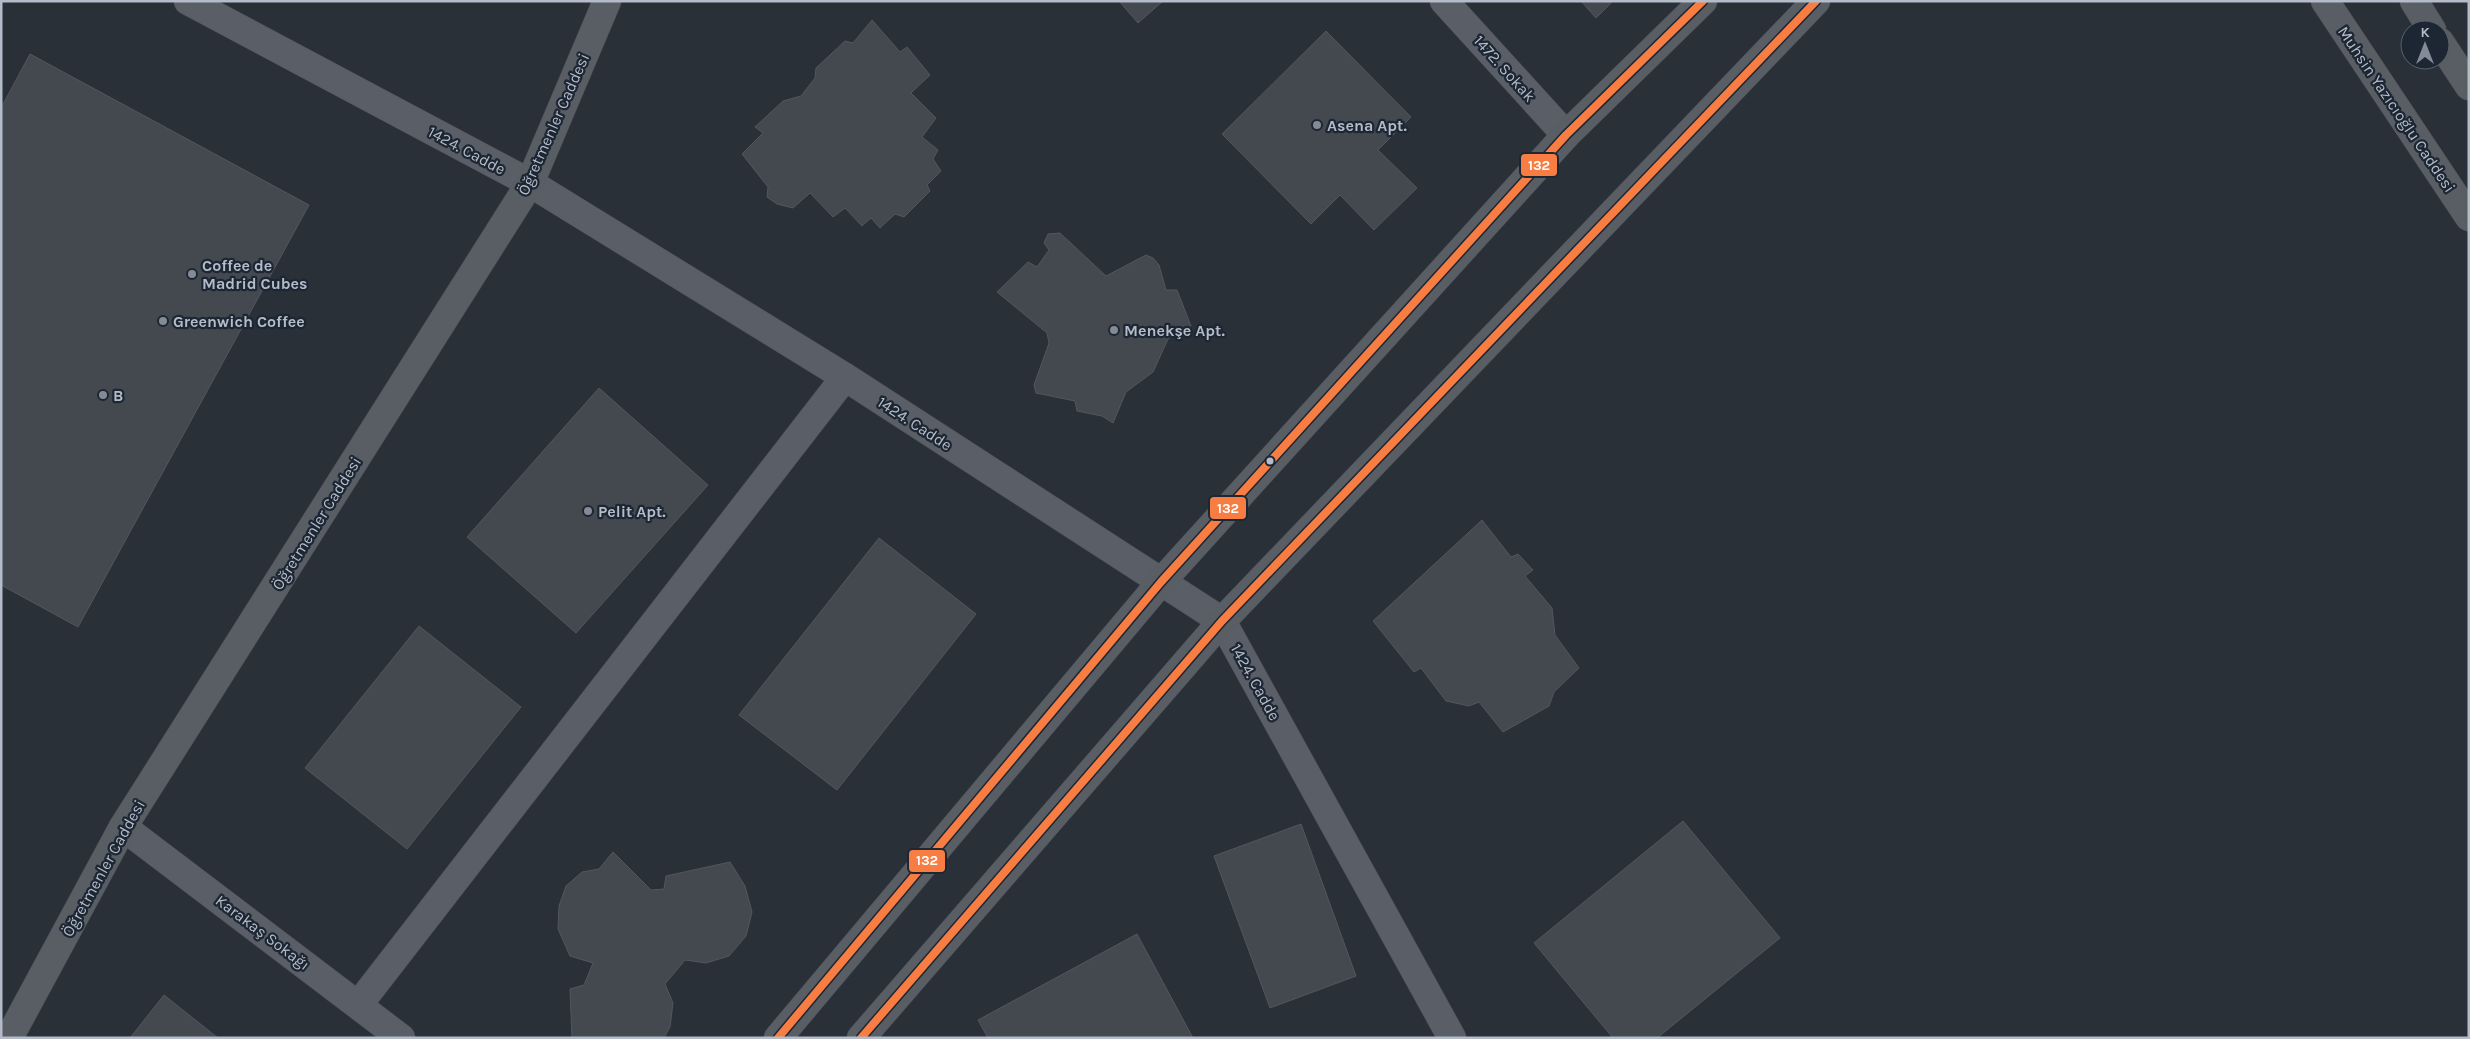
<svg xmlns="http://www.w3.org/2000/svg" width="2470" height="1039" font-family="Karla,sans-serif">
	<style>
		.building { fill: #444950; stroke: #52575f }
		.lines { fill: none; stroke-linecap: round; stroke-linejoin: round }
		.street-casing { stroke: #484c53; stroke-width: 29 }
		.secondary-casing { stroke: #484c53; stroke-width: 29 }
		.street { stroke: #5a5e66; stroke-width: 28 }
		.secondary { stroke: #595d64; stroke-width: 28 }
		.bus-1-casing { stroke: #1d2633; stroke-width: 11 }
		.bus-1 { stroke: #f77d43; stroke-width: 8 }
		.poi-dot { fill: #848b96; stroke: #1d2633; stroke-width: 2 }
		.bus-dot { fill: #b4bcc9; stroke: #1d2633; stroke-width: 2 }
		.labels { text-anchor: middle; stroke-width: 4.5; stroke-linejoin: round; paint-order: stroke }
		.street-label { font-size: 16px; fill: #b4bcc9; stroke: #1d2633 }
		.poi-label { font-size: 16px; font-weight: bold; fill: #b4bcc9; stroke: #1d2633; text-anchor: start }
		.line-badge { stroke: #1d2633; stroke-width: 2 }
		.badge-label { font-size: 14px; text-anchor: middle; font-weight: bold; fill: #fff }
	</style>
	<rect width="100%" height="100%" fill="#2a3038"/>
	<!-- building -->
	<g class="building">
		<polygon points="1119,1 1163,1 1138,23"/>
		<polygon points="1581,1 1613,1 1596,18"/>
		<polygon points="872,20 900,52 907,47 930,75 911,93 936,118 922,137 938,150 933,159 941,171 927,185 930,191 904,217 895,214 880,228 871,218 862,226 845,208 833,217 810,193 793,208 777,204 767,197 768,187 742,154 763,133 755,127 783,101 801,96 815,78 816,68 845,41 853,43"/>
		<polygon points="1326,31 1411,117 1378,150 1417,188 1374,230 1340,195 1311,224 1222,134"/>
		<polygon points="30,54 309,205 78,627 1,585 1,108"/>
		<polygon points="1060,233 1106,276 1146,255 1153,258 1159,265 1166,290 1177,290 1191,326 1168,339 1153,372 1126,392 1113,423 1102,416 1077,411 1075,401 1036,393 1034,385 1049,343 1047,333 997,292 1028,262 1037,267 1049,250 1044,243 1048,234"/>
		<polygon points="599,388 708,485 576,633 467,537"/>
		<polygon points="1482,520 1511,557 1518,554 1533,570 1525,576 1552,608 1555,635 1579,668 1554,692 1549,706 1503,732 1479,702 1469,706 1446,701 1421,668 1414,672 1373,621"/>
		<polygon points="879,538 976,614 837,790 739,715"/>
		<polygon points="419,626 521,707 407,849 305,768"/>
		<polygon points="1683,821 1780,938 1657,1038 1613,1038 1534,943"/>
		<polygon points="1301,824 1356,976 1270,1008 1214,856"/>
		<polygon points="613,852 651,890 664,889 666,876 730,862 745,886 752,912 746,936 729,956 706,963 685,960 665,984 673,1003 670,1027 664,1038 572,1038 570,989 584,985 593,963 570,956 558,929 559,906 566,886 582,872 599,869"/>
		<polygon points="1137,934 1193,1038 988,1038 978,1020"/>
		<polygon points="164,995 218,1038 130,1038"/>
	</g>
	<g class="lines">
		<defs>
			<g id="street">
				<polyline points="188,1 530,183 845,377 1222,621 1452,1038"/>
				<polyline points="1444,1 1566,135"/>
				<polyline points="123,827 401,1038"/>
				<polyline points="359,1004 845,377"/>
			</g>
			<g id="secondary">
				<polyline points="2325,1 2469,217"/>
				<polyline points="2414,1 2432,30"/>
				<polyline points="2440,42 2469,86"/>
				<polyline points="9,1038 123,827 530,183 607,1"/>
				<polyline points="778,1038 1161,582 1566,135 1703,1"/>
				<polyline points="861,1038 1222,621 1816,1"/>
			</g>
		</defs>
		<!-- street casing -->
		<use href="#street" class="street-casing"/>
		<!-- secondary casing -->
		<use href="#secondary" class="secondary-casing"/>
		<!-- street -->
		<use href="#street" class="street"/>
		<!-- secondary -->
		<use href="#secondary" class="secondary"/>
		<defs>
			<g id="bus-1">
				<polyline points="778,1038 1161,582 1566,135 1703,1"/>
				<polyline points="861,1038 1222,621 1816,1"/>
			</g>
		</defs>
		<!-- bus-1 casing -->
		<use href="#bus-1" class="bus-1-casing"/>
		<!-- bus-1 -->
		<use href="#bus-1" class="bus-1"/>
	</g>
	<!-- markers -->
	<g class="poi-dot">
		<circle cx="1317" cy="125" r="5"/>
		<circle cx="192" cy="274" r="5"/>
		<circle cx="163" cy="321" r="5"/>
		<circle cx="1114" cy="330" r="5"/>
		<circle cx="103" cy="395" r="5"/>
		<circle cx="588" cy="511" r="5"/>
	</g>
	<circle class="bus-dot" cx="1270" cy="461" r="4.5"/>
	<g class="labels">
		<!-- street labels -->
		<g class="street-label">
			<text transform="translate(1505 68) rotate(48)" y="6">1472. Sokak</text>
			<text transform="translate(2397 109) rotate(56)" y="6">Muhsin Yazıcıoğlu Caddesi</text>
			<text transform="translate(553 124) rotate(-66)" y="6">Öğretmenler Caddesi</text>
			<text transform="translate(467 150) rotate(28)" y="6">1424. Cadde</text>
			<text transform="translate(915 423) rotate(33)" y="6">1424. Cadde</text>
			<text transform="translate(316 523) rotate(-58)" y="6">Öğretmenler Caddesi</text>
			<text transform="translate(1256 682) rotate(61)" y="6">1424. Cadde</text>
			<text transform="translate(103 868) rotate(-61)" y="6">Öğretmenler Caddesi</text>
			<text transform="translate(263 932) rotate(37)" y="6">Karakaş Sokağı</text>
		</g>
		<!-- poi labels -->
		<g class="poi-label">
			<text x="1327" y="131">Asena Apt.</text>
			<text x="202" y="271">Coffee de<tspan x="202" dy="18">Madrid Cubes</tspan></text>
			<text x="173" y="327">Greenwich Coffee</text>
			<text x="1124" y="336">Menekşe Apt.</text>
			<text x="113" y="401">B</text>
			<text x="598" y="517">Pelit Apt.</text>
		</g>
	</g>
	<g class="line-badge">
		<rect x="1520" y="153" width="38" height="24" rx="5" fill="#f77d43"/>
		<rect x="1209" y="496" width="38" height="24" rx="5" fill="#f77d43"/>
		<rect x="908" y="849" width="38" height="24" rx="5" fill="#f77d43"/>
	</g>
	<g class="badge-label">
		<text x="1539" y="170">132</text>
		<text x="1228" y="513">132</text>
		<text x="927" y="865">132</text>
	</g>
	<!-- border -->
	<rect width="2470" height="1039" fill="none" stroke="#b4bcc9" stroke-width="5"/>
	<!-- north arrow -->
	<g transform="translate(2425 45)"><circle r="24" fill="#1d2633" stroke="#59626f"/>
	<path d="M0-4L9 19L0 12L-9 19Z" fill="#848b96"/>
	<text y="-8" font-size="14" font-weight="bold" text-anchor="middle" fill="#b4bcc9">K</text>
	</g>
</svg>
